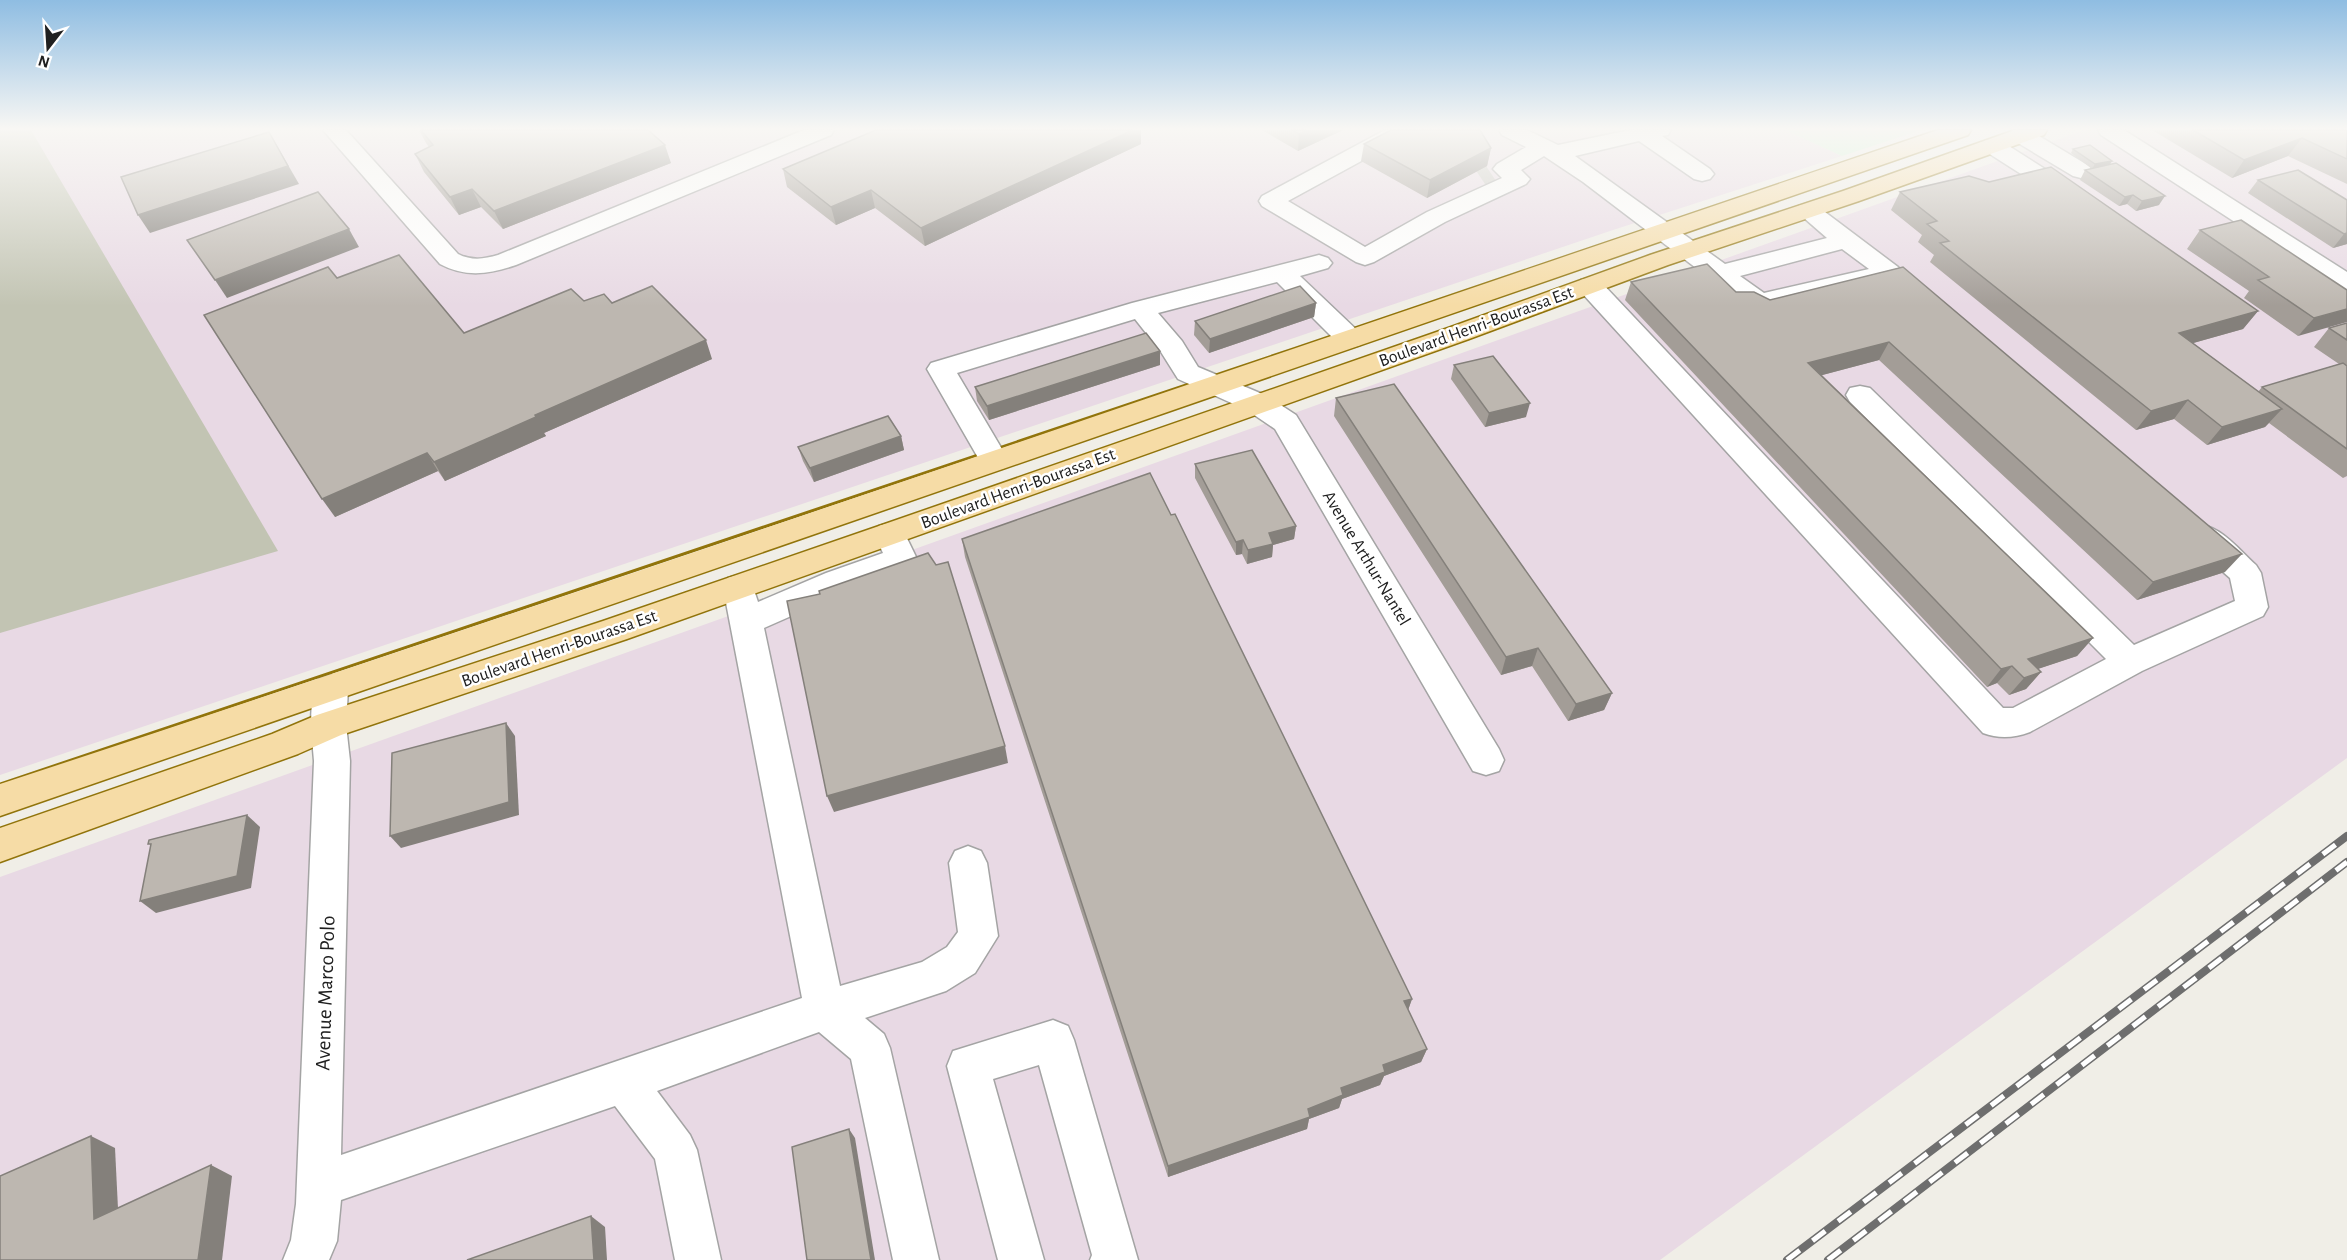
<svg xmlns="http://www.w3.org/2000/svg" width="2347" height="1260" font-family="'Alegreya Sans',sans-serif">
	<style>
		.industrial { fill: #e8d9e4 }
		.construction { fill: #c2c4b3 }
		.park { fill: #c8f6d1 }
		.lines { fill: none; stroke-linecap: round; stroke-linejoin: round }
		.minor-tunnel { stroke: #c6c5bf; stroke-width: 26; stroke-dasharray: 26 13; stroke-linecap: butt }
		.minor-casing { stroke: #a4a4a4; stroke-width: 3 }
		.major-casing { stroke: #91740b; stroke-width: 3 }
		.minor { fill: #fff; fill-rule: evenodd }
		.major { fill: #f6dca6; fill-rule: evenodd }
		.rail-casing { stroke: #6e6e6e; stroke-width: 8 }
		.rail { stroke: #fff; stroke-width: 5; stroke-dasharray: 16; stroke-linecap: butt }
		.wall { fill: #a39d97 }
		.shaded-wall { fill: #84807b }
		.building { fill: #bdb7b0; stroke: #84807b; stroke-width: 1.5 }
		.labels { text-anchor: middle; stroke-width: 5; stroke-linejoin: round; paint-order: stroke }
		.street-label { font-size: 18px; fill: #202020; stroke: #fff }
		.near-street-label { font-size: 21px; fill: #202020; stroke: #fff }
	</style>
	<rect width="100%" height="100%" fill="#f0eee7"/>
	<!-- industrial -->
	<g class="industrial">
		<polygon points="0,130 1785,130 1842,156 1613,230 0,775"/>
		<polygon points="2084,130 2347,130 2347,758 1660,1260 0,1260 0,877"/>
	</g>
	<!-- construction -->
	<polygon class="construction" points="0,130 31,130 278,551 0,633"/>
	<!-- park -->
	<polygon class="park" points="1785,130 1921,130 1842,156"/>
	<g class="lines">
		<!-- minor-tunnel -->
		<polyline class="minor-tunnel" points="1483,181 1492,175"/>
		<defs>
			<g id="minor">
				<path d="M 323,130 L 346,130 L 458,254 C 472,261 484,259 498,255 L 804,130 L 834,130 L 831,135 L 516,265 C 490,274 466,278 440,264 Z"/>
				<path d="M 1385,130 L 1412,130 L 1409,135 L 1288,201 L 1365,247 L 1427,212 L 1502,178 L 1493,169 L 1497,164 L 1526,147 L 1502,135 L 1499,130 L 1527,130 L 1558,145 L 1630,130 L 1671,130 L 1668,135 L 1662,136 L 1710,169 L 1714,174 L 1710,179 L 1702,181 L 1694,179 L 1639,141 L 1575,156 L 1725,264 L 1827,238 L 1796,211 L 1799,206 L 1808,204 L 1817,206 L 1898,267 L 1902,272 L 1898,277 L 1889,280 L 1759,310 L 1750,308 L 1716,282 L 1706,285 L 1697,282 L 1693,277 L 1700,271 L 1583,182 L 1544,156 L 1521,170 L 1530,179 L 1526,184 L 1445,222 L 1374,262 L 1365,265 L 1356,262 L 1262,206 L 1259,201 L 1262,196 ZM 1842,249 L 1869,269 L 1764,293 L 1740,276 Z"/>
				<polygon points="2013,130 2029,130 2089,166 2093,171 2089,176 2081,178 2073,176 2013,140 2010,135"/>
				<polygon points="2098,130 2124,130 2347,272 2347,291 2338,289 2101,135"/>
				<polygon points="1993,139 2001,141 2067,183 2071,188 2067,193 2059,195 2051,193 1985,151 1982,146 1985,141"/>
				<polygon points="1319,255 1328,258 1332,263 1328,268 1300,276 1360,333 1363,339 1360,345 1350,348 1340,345 1277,282 1158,313 1182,341 1198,367 1267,396 1296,415 1499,749 1504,760 1499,771 1486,775 1473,771 1275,429 1247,410 1178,379 1161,352 1135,319 957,373 1009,461 1004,468 994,471 984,468 927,369 931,363 1132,303"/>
				<path d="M 1590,278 L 1599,280 L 2003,708 L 2013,708 L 2106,659 L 1850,402 L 1846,395 L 1850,388 L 1860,386 L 1870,388 L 2134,645 L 2235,601 L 2230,578 L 2189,542 L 2184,534 L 2189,526 C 2215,518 2238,549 2256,565 L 2261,573 L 2268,607 L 2263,616 L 2142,671 L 2030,732 C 2014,738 1999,739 1983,733 L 1581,292 L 1577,286 L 1581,280 Z"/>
				<path d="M 890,523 L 901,526 L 917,559 L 912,567 L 848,591 L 764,628 L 840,986 L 922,962 L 947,947 L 958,932 L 949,863 L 955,851 L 968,846 L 981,851 L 987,863 L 998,936 L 975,973 L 946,991 L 865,1018 L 884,1034 L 890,1048 L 939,1260 L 893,1260 L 851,1059 L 819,1032 L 657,1091 L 690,1135 L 697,1150 L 721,1260 L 675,1260 L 655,1159 L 615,1106 L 341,1200 L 337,1241 L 329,1260 L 283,1260 L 291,1240 L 296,1204 L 314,761 C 312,735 307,703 319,679 L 331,675 L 343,679 L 348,689 L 346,725 L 350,761 L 341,1155 L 802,998 L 723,587 L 728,578 L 739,575 L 750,578 L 758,602 L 826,573 L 883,553 L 874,534 L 879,526 Z"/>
				<polygon points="1053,1020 1068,1026 1074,1040 1138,1260 1090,1260 1092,1255 1039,1065 993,1079 1044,1260 998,1260 947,1066 953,1051"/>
			</g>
			<g id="major">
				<path d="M 1938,130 L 1971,130 L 1968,135 L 0,816 L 0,784 C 648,571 1292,348 1938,130 Z"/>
				<polygon points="2015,130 2047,130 2044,135 1859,201 1668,265 1469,339 627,639 341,735 298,754 0,862 0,828 272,734 317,715 603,621 879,526 1451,327 1650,255 1843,191"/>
			</g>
		</defs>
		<!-- minor casing -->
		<use href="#minor" class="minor-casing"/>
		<!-- major casing -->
		<use href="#major" class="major-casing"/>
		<!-- minor -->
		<use href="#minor" class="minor"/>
		<!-- major -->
		<use href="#major" class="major"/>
		<defs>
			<g id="rail">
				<polyline points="1787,1260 2347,836"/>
				<polyline points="1828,1260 2347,862"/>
			</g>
		</defs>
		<!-- rail casing -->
		<use href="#rail" class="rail-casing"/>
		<!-- rail -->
		<use href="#rail" class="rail"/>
	</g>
	<!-- wall -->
	<g class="wall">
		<polygon points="419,130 648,130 671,163 503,229 481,207 459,215 424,172 415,154 429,147 426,143"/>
		<polygon points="1262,130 1343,130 1298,151"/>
		<polygon points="2152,130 2347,130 2347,184 2288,156 2232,178"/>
		<polygon points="1141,144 925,246 875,208 836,225 787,187 783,169"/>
		<polygon points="1364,144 1491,148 1487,166 1427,198 1361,161"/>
		<polygon points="2073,149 2112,161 2110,165 2159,205 2136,211 2127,204 2119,206 2080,180 2085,170 2092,169 2071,153"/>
		<polygon points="2258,180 2347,200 2347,244 2333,248 2248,193"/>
		<polygon points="1900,192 2258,311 2243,329 2193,343 2258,392 2262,387 2339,364 2314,347 2329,328 2347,323 2347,476 2343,478 2269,423 2265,427 2207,445 2174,419 2136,430 1930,262 1934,255 1918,242 1922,235 1891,210"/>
		<polygon points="2200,230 2347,290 2298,336 2244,298 2249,291 2187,249"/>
		<polygon points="1903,267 2225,572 2137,600 1879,360 1822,375 2093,638 2077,656 2037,669 2041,672 2026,689 2009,695 1997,683 1987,687 1625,300 1631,282 1736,292 1770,300"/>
		<polygon points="337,278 464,333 584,301 612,303 712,359 544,433 546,436 445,481 438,471 335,517"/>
		<polygon points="1316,303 1314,317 1209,353 1194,335 1195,321"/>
		<polygon points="1160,365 989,420 977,401 975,387"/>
		<polygon points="1454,365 1526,417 1485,427 1451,379"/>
		<polygon points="1336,398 1612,693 1604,710 1568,721 1532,666 1501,675 1334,416"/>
		<polygon points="901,436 904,450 814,482 803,461 798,447"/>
		<polygon points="1195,464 1296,526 1294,539 1273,545 1272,557 1247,564 1242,554 1236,555 1195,478"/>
		<polygon points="962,539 1412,999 1408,1010 1427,1049 1421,1062 1384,1076 1380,1085 1342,1099 1339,1108 1309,1119 1307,1129 1168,1177 965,557"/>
	</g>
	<!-- shaded-wall -->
	<g class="shaded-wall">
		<polygon points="1133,130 1141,130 1141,144 925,246 921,228"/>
		<polygon points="1307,130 1343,130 1298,151 1299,134"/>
		<polygon points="269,132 299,184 150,233 138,215"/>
		<polygon points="2302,138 2288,156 2232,178 2244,160"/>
		<polygon points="665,145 671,163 503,229 494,211"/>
		<polygon points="1491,148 1487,166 1427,198 1430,180"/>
		<polygon points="2112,161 2109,165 2092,169 2095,164"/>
		<polygon points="472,189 481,207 459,215 450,197"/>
		<polygon points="871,190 875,208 836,225 831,207"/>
		<polygon points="2133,195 2127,204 2119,206 2125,197"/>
		<polygon points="2165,196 2159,205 2136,211 2142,201"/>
		<polygon points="349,229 359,247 227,298 215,280"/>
		<polygon points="2347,233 2347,244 2333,248 2344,234"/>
		<polygon points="1316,303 1314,317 1209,353 1210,339"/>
		<polygon points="2347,309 2347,322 2298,336 2314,318"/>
		<polygon points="2258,311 2243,329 2165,351 2179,333"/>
		<polygon points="706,340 712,359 544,433 546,436 445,481 434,462 535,415"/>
		<polygon points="1889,342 1879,360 1800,381 1808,363"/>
		<polygon points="1160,351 1160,365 989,420 987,406"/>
		<polygon points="2188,400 2174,419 2136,430 2151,411"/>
		<polygon points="1530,403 1526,417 1485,427 1489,413"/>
		<polygon points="2282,409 2265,427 2207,445 2222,427"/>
		<polygon points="901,436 904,450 814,482 810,468"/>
		<polygon points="427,453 438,471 335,517 322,499"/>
		<polygon points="1296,526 1294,539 1273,545 1272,557 1247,564 1248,550 1269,533"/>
		<polygon points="1243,540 1242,554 1236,555 1236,542"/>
		<polygon points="2242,554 2225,572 2137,600 2153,582"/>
		<polygon points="2093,638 2077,656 2020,675 2028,659"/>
		<polygon points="1538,648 1532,666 1501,675 1506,657"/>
		<polygon points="2012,666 1997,683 1987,687 2001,669"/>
		<polygon points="2041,672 2026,689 2009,695 2024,678"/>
		<polygon points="1612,693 1604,710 1568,721 1576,704"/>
		<polygon points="506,723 515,736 519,815 401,848 390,836"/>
		<polygon points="1005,746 1008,763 834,812 827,796"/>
		<polygon points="247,815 260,827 251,888 156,913 140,901"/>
		<polygon points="1412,999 1407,1013 1404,1001"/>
		<polygon points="1427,1049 1421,1062 1384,1076 1380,1085 1342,1099 1339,1108 1309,1119 1307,1129 1168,1177 1168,1166 1308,1109 1341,1088 1383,1065"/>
		<polygon points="849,1129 855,1138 875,1260 871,1260"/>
		<polygon points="91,1136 115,1148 119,1229 94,1219"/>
		<polygon points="211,1165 232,1176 222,1260 198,1260"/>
		<polygon points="591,1216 605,1227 607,1260 594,1260"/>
	</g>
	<!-- building -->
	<g class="building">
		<polygon points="421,130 648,130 665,145 494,211 472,189 450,197 415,154 433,145"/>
		<polygon points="876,130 1133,130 921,228 871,190 831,207 783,169"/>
		<polygon points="1293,130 1307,130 1299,134"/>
		<polygon points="1391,130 1480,130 1491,148 1430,180 1364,144"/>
		<polygon points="2193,130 2347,130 2347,159 2302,138 2244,160"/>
		<polygon points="269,132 288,166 138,215 121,177"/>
		<polygon points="2090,145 2112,161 2095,164 2073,149"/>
		<polygon points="2116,163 2165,196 2142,201 2133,195 2125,197 2085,170"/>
		<polygon points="2051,167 2258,311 2179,333 2282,409 2222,427 2188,400 2151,411 1940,243 1949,241 1927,224 1937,221 1900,192 1969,176 1989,182"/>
		<polygon points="2298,170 2347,200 2347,233 2344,234 2258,180"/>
		<polygon points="318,192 349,229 215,280 187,240"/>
		<polygon points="2241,220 2347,290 2347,309 2314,318 2258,280 2269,277 2200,230"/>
		<polygon points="399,255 464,333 571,289 584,301 604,294 612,303 652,286 706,340 535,415 536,417 434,462 427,453 322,499 204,315 328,267 337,278"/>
		<polygon points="1707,264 1736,292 1754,292 1770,300 1903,267 2242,554 2153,582 1889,342 1808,363 2093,638 2028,659 2041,672 2024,678 2012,666 2001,669 1631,282"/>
		<polygon points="1300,286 1316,303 1210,339 1195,321"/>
		<polygon points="2347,323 2347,340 2329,328"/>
		<polygon points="1146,333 1160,351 987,406 975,387"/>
		<polygon points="1493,356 1530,403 1489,413 1454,365"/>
		<polygon points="2343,363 2347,366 2347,449 2262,387"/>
		<polygon points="1394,384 1612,693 1576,704 1538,648 1506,657 1336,398"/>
		<polygon points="888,416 901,436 810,468 798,447"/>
		<polygon points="1252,450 1296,526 1269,533 1273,544 1248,550 1243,540 1236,542 1195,464"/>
		<polygon points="1150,473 1171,515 1175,514 1412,999 1404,1001 1427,1049 1383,1065 1385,1072 1341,1088 1343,1095 1308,1109 1310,1117 1168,1166 962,539"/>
		<polygon points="928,553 936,565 948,562 1005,746 827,796 787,601 820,594 819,591"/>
		<polygon points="506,723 509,802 390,836 392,753"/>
		<polygon points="247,815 237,876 140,901 151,844 148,844 149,840"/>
		<polygon points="849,1129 871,1260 807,1260 792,1147"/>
		<polygon points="91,1136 94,1219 211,1165 198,1260 0,1260 0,1176"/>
		<polygon points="591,1216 594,1260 467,1260"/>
	</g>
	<!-- sky -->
	<linearGradient id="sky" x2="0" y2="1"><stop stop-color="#8fbde2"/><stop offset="0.42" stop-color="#f8f7f4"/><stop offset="1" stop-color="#f8f7f4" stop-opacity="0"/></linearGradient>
	<rect width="2347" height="306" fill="url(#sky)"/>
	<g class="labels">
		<!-- street labels -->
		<g class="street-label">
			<text transform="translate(1476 326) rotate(-20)" y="6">Boulevard Henri-Bourassa Est</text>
			<text transform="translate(1018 488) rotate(-20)" y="6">Boulevard Henri-Bourassa Est</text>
			<text transform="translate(1367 558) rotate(59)" y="6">Avenue Arthur-Nantel</text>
			<text transform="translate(559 648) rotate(-19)" y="6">Boulevard Henri-Bourassa Est</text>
		</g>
		<!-- near-street labels -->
		<g class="near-street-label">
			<text transform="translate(325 993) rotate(-88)" y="7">Avenue Marco Polo</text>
		</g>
	</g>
	<!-- north arrow -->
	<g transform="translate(48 48) rotate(197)" stroke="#ffffff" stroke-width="4.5" paint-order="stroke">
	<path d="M0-4.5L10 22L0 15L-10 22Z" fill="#202020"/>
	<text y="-9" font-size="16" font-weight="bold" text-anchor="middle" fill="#202020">N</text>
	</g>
</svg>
